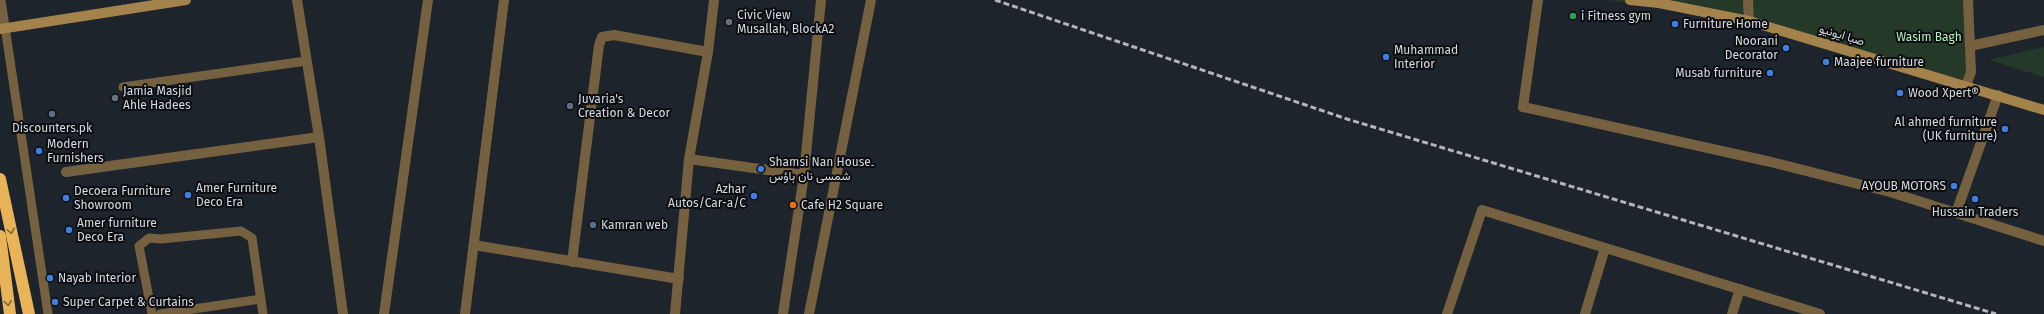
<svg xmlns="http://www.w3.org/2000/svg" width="2044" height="314" font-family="'Fira Sans',Vazirmatn,sans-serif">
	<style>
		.green { fill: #243927 }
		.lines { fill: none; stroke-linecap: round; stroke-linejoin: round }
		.lane { stroke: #75603f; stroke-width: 9 }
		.street { stroke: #75603f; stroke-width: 10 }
		.secondary { stroke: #a4824b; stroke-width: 10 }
		.highway { stroke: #e9b459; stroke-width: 12 }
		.rail { stroke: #b1b5bc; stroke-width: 3; stroke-dasharray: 6 3; stroke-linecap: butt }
		.oneway { stroke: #856939 }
		.leisure-dot { fill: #2e9e5b; stroke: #0b0d11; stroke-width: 1.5 }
		.worship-dot { fill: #6b7280; stroke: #0b0d11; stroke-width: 1.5 }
		.shop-dot { fill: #3f7fe0; stroke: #0b0d11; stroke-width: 1.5 }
		.service-dot { fill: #5c6f8a; stroke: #0b0d11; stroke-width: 1.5 }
		.food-dot { fill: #e8710a; stroke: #0b0d11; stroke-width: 1.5 }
		.labels { text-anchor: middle; stroke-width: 4; stroke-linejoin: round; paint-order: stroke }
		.poi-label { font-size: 12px; fill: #d6dae0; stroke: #0b0d11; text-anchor: start }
		.street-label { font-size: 12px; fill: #d6dae0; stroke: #0b0d11 }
		.park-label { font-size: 12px; fill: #b4f1bc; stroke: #0b0d11 }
	</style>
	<rect width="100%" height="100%" fill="#1e242c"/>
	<!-- green -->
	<g class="green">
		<polygon points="1608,0 1965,0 1966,86 1749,21"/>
		<polygon points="2044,47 2044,77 1989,60"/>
	</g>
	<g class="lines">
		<!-- lane -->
		<g class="lane">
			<polyline points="1,0 48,314"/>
			<polyline points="123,87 306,61"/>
			<polyline points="152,314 139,246 149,238 161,239 241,231 252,238 263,314"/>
			<polyline points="160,314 261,299"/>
		</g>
		<!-- street -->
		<g class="street">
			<polyline points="297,0 319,137 343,314"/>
			<polyline points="1538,0 1523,107 1771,162 1890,192 2044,241"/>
			<polyline points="1748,0 1749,21"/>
			<polyline points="1970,46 2044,30"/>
			<polyline points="1966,86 1971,72 1968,0"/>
			<polyline points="689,159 804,175 783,314"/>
			<polyline points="66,172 319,137"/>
			<polyline points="804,175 821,0"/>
			<polyline points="1956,213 1998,95"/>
			<polyline points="474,245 679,279"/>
			<polyline points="572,262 599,45 602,37 614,35 708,52"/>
			<polyline points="384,314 428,0"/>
			<polyline points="465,314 504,0"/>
			<polyline points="675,314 689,159 708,52 714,0"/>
			<polyline points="809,314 871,0"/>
			<polyline points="1447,314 1482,210 1820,314"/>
			<polyline points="1585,314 1605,248"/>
			<polyline points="1732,314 1740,289"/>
		</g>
		<!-- secondary -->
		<g class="secondary">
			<polyline points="1630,0 1659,3 1749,21 2044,110"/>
			<polyline points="0,29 186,0"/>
		</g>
		<!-- highway -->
		<g class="highway">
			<polyline points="0,179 29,314"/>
			<polyline points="0,236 10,314"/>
		</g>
		<!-- rail -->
		<polyline class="rail" points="995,0 1347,119 1996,314"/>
	</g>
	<!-- one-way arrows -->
	<defs><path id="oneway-chevron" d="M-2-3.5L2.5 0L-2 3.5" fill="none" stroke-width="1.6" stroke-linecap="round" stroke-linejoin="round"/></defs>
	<g class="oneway">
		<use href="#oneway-chevron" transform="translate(11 231) rotate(78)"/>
		<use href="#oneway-chevron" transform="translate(8 303) rotate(83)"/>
	</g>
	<!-- markers -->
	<circle class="leisure-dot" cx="1573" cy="16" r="4"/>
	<g class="worship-dot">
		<circle cx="729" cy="22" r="4"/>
		<circle cx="115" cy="98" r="4"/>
	</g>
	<g class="shop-dot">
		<circle cx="1675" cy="24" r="4"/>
		<circle cx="1786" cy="48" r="4"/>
		<circle cx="1386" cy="57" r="4"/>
		<circle cx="1826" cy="62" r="4"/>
		<circle cx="1770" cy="73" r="4"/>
		<circle cx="1900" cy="93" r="4"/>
		<circle cx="2005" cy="129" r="4"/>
		<circle cx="39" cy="151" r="4"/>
		<circle cx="761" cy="169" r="4"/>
		<circle cx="1954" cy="186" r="4"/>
		<circle cx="188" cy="195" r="4"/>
		<circle cx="754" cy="196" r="4"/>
		<circle cx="66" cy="198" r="4"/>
		<circle cx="1975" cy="199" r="4"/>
		<circle cx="69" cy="230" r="4"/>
		<circle cx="50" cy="278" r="4"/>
		<circle cx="55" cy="302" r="4"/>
	</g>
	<g class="service-dot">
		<circle cx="570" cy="106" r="4"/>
		<circle cx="52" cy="114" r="4"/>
		<circle cx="593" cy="225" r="4"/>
	</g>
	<circle class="food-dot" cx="793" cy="205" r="4"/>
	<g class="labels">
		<!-- poi labels -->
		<g class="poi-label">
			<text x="737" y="19">Civic View<tspan x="737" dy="14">Musallah, BlockA2</tspan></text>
			<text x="1581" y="20">i Fitness gym</text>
			<text x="1683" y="28">Furniture Home</text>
			<text x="1778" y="45" text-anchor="end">Noorani<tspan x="1778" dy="14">Decorator</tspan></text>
			<text x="1394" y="54">Muhammad<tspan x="1394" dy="14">Interior</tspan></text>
			<text x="1834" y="66">Maajee furniture</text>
			<text x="1762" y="77" text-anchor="end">Musab furniture</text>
			<text x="123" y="95">Jamia Masjid<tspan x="123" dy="14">Ahle Hadees</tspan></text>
			<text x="1908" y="97">Wood Xpert®</text>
			<text x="578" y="103">Juvaria's<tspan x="578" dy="14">Creation &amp; Decor</tspan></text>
			<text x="1997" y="126" text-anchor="end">Al ahmed furniture<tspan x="1997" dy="14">(UK furniture)</tspan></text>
			<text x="52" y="132" text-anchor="middle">Discounters.pk</text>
			<text x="47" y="148">Modern<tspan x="47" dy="14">Furnishers</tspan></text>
			<text x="769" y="166">Shamsi Nan House۔<tspan x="769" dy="14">شمسی نان ہاؤس</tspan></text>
			<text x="1946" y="190" text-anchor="end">AYOUB MOTORS</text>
			<text x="196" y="192">Amer Furniture<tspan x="196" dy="14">Deco Era</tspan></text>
			<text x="746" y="193" text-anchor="end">Azhar<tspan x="746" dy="14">Autos/Car-a/C</tspan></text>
			<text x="74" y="195">Decoera Furniture<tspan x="74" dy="14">Showroom</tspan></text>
			<text x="801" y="209">Cafe H2 Square</text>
			<text x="1975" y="216" text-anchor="middle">Hussain Traders</text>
			<text x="77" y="227">Amer furniture<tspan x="77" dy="14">Deco Era</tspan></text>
			<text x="601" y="229">Kamran web</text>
			<text x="58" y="282">Nayab Interior</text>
			<text x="63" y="306">Super Carpet &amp; Curtains</text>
		</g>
		<!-- street labels -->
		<g class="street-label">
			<text transform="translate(1842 35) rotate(17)" y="4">صبا ایونیو</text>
		</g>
		<!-- park labels -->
		<g class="park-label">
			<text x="1929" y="41">Wasim Bagh</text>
		</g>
	</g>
</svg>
